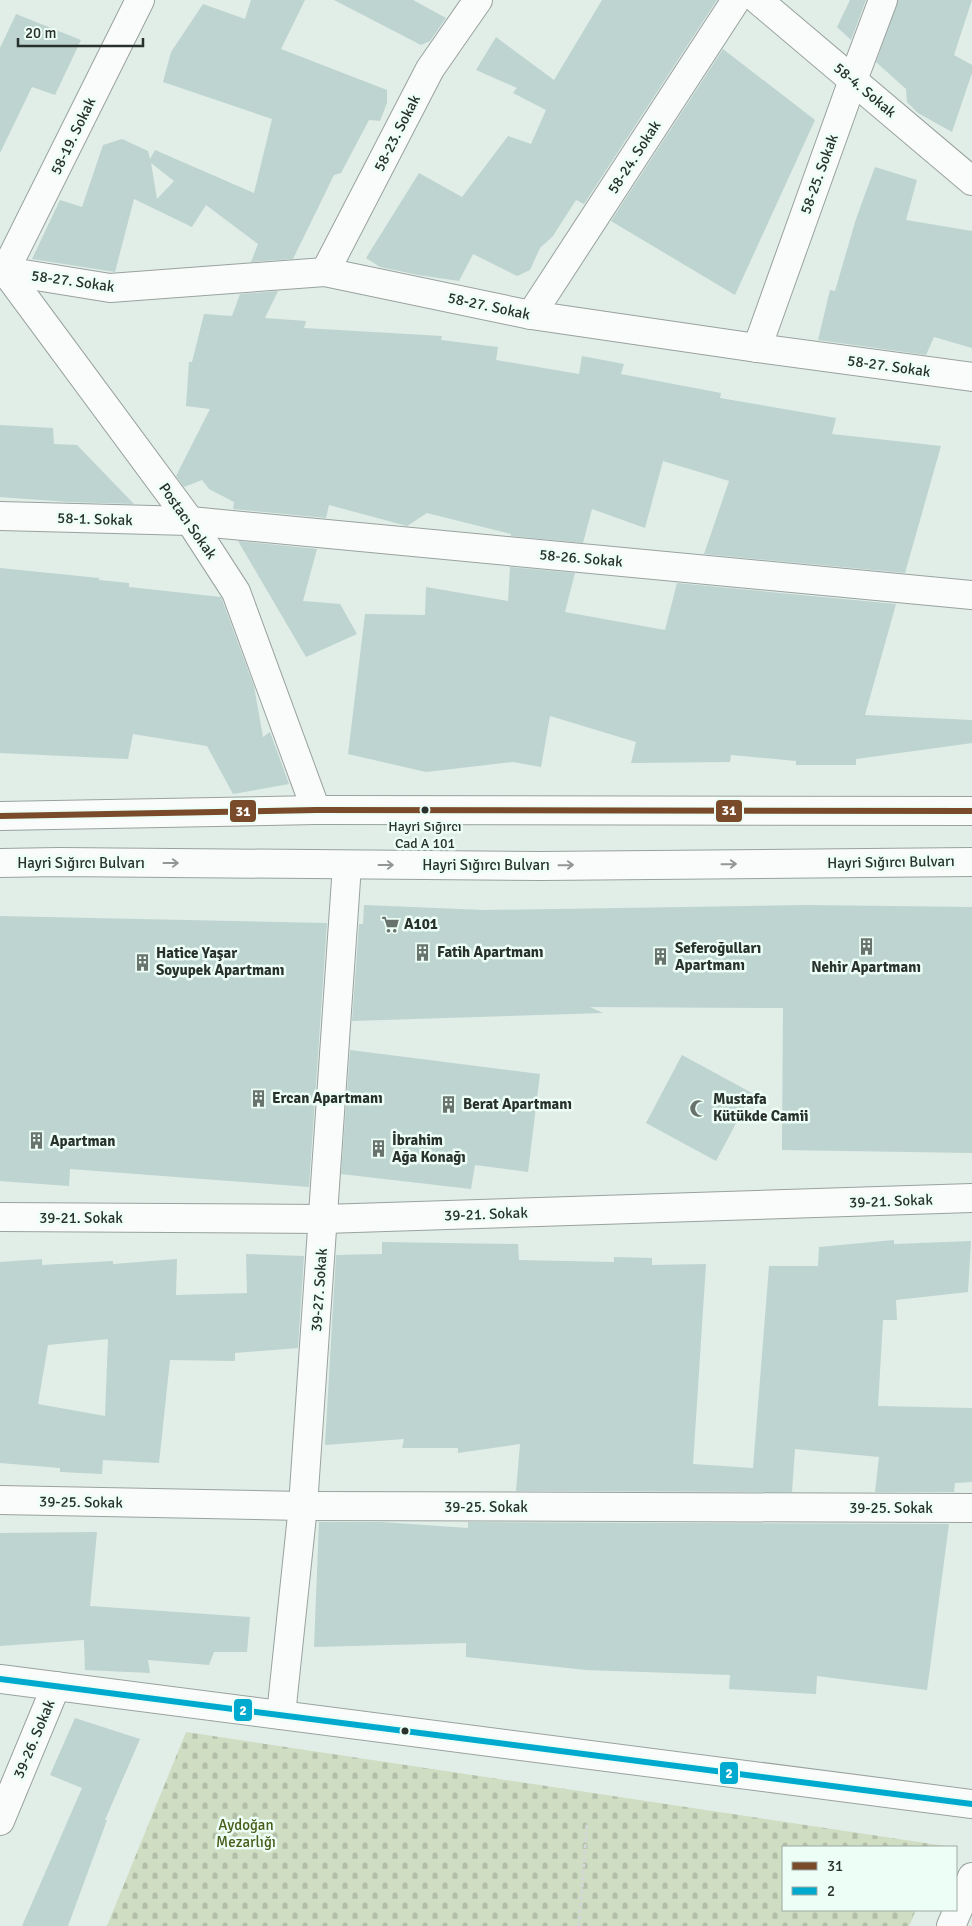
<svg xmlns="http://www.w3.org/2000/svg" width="972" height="1926" font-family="Signika,sans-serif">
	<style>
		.cemetery { fill: url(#cemetery-stones) }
		.building { fill: #bed4d0; fill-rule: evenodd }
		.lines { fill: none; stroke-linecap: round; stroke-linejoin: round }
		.minor-casing { stroke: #99a29e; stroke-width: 30 }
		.secondary-casing { stroke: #99a29e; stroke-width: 30 }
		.path { stroke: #d3d7d5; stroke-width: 3; stroke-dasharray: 4 2.5; stroke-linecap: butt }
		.minor { stroke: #fafcfb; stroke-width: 28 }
		.secondary { stroke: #fafcfb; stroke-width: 28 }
		.bus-1-casing { stroke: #ecfef6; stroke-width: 10 }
		.bus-2-casing { stroke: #ecfef6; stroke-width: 10 }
		.bus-1 { stroke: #7a4b2a; stroke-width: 6 }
		.bus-2 { stroke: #00a9ce; stroke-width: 6 }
		.oneway { stroke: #929694 }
		.bus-dot { fill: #29312d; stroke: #ecfef6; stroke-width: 2 }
		.labels { text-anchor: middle; stroke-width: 5; stroke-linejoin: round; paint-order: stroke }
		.bus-label { font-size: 14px; fill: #29312d; stroke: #ecfef6 }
		.street-label { font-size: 15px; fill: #29312d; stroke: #ecfef6 }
		.poi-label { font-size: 15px; font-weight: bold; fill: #29312d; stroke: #ecfef6; text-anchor: start }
		.park-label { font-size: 15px; fill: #495b18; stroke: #ecfef6 }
		.line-badge { stroke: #ecfef6; stroke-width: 2 }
		.badge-label { font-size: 14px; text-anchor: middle; font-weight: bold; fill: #fff }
	</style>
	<defs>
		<pattern id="cemetery-stones" width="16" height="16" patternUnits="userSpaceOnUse" patternTransform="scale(1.25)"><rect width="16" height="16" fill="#cfddc3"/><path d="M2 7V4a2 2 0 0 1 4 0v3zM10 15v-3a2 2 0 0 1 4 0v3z" fill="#b2bea8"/></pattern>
	</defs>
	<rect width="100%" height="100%" fill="#e1ede7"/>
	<!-- cemetery -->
	<polygon class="cemetery" points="186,1732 945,1846 944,1847 783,1847 783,1910 916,1910 909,1926 107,1926"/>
	<!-- building -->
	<g class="building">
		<path d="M 251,0 L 305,0 L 281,49 L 387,90 L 387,103 L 380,121 L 369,120 L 341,173 L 334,175 L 293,259 L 251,262 L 258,244 L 206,205 L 192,227 L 134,199 L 115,272 L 32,259 L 60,200 L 82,207 L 103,145 L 122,139 L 148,151 L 150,159 L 155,150 L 254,193 L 272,119 L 163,82 L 171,52 L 203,4 L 245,19 ZM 151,163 L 174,181 L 157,199 Z"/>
		<polygon points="334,0 413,0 446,18 430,41 421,45"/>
		<polygon points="602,0 717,0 584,204 576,200 553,236 540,248 530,270 517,276 473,254 459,281 418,275 380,267 366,258 419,173 462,197 508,136 531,144 546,110 513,93 517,88 476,70 496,37 554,80"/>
		<polygon points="850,0 866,0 851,40 837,27"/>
		<polygon points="898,0 972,0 954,55 972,65 972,73 952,132 918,113 907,102 906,89 876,62"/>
		<polygon points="16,14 81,40 55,95 32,87 0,153 0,48"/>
		<polygon points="723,49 815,120 735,295 611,221"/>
		<polygon points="875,167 917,180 906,220 972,231 972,348 934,337 926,355 818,340 830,290 835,291 856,219"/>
		<polygon points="278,291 265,318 306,321 304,328 442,336 441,340 498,347 496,360 579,374 582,356 624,364 621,374 721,393 720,398 836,418 832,434 941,446 905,573 704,554 729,481 663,461 645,528 592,509 583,543 511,536 511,534 427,513 407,526 329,505 326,518 233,509 234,502 209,489 202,480 184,487 176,476 210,409 186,406 189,362 192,362 204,314 232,316 240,294"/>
		<polygon points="0,425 53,428 54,444 77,445 134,504 68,502 0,497"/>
		<polygon points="238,541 317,549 303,601 340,604 357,634 306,657"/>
		<polygon points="510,567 575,573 565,612 665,630 677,583 896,604 865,715 972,720 972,743 856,759 856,765 796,765 796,761 731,755 730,762 631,763 636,742 550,716 541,767 513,762 426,772 348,754 365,614 425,615 426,587 508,601"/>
		<polygon points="0,568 99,578 99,580 129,583 129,587 221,597 254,686 263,737 270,732 289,784 233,794 207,746 133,734 128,759 0,753"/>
		<polygon points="364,905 485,910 805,905 972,907 972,1153 782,1150 783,1008 590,1007 603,1013 352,1021 359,924 363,924"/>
		<polygon points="0,916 327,923 309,1187 70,1169 69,1186 0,1181"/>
		<polygon points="350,1050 540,1074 528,1172 475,1165 471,1189 341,1174"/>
		<polygon points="682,1055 752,1093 716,1161 646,1123"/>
		<polygon points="894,1240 894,1244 971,1241 968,1292 896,1300 897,1320 883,1320 878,1406 972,1408 972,1482 955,1483 954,1492 875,1492 879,1457 795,1449 792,1492 516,1491 520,1444 458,1453 458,1448 402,1448 404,1439 325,1445 336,1255 382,1254 382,1242 518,1244 519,1260 614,1262 614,1257 652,1258 652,1265 706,1264 693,1464 753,1468 769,1266 818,1266 819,1247"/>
		<path d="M 246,1254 L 304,1256 L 298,1348 L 235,1353 L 235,1361 L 170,1360 L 159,1463 L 103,1460 L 102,1474 L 60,1472 L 60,1468 L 0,1463 L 0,1262 L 42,1259 L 42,1265 L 113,1261 L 113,1264 L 177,1259 L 176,1295 L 247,1293 ZM 108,1339 L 105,1416 L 38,1404 L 48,1345 Z"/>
		<polygon points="319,1522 381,1522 468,1528 468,1522 949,1524 927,1690 817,1676 816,1694 729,1689 730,1675 586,1670 466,1657 466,1643 314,1647"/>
		<polygon points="97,1532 90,1606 250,1617 247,1652 214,1652 209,1665 148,1660 150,1673 85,1670 84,1640 0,1646 0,1533"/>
		<polygon points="75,1718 140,1739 105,1820 107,1820 68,1926 22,1926 82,1788 50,1775"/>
	</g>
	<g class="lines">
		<defs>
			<g id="minor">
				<polyline points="140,0 5,271 110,288 325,272 531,315 757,348 972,377"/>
				<polyline points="758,0 972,181"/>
				<polyline points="0,264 190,521 236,592 316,810"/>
				<polyline points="325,272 430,69 478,0"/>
				<polyline points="531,315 736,0"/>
				<polyline points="757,348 853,80 883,0"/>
				<polyline points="0,516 190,521 972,595"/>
				<polyline points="0,1217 324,1219 972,1198"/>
				<polyline points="0,1500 303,1506 972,1508"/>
				<polyline points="0,1679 972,1804"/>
				<polyline points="281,1715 303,1506 347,865"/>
				<polyline points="0,1821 56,1686"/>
				<polyline points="951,1926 972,1877"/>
			</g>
			<g id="secondary">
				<polyline points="0,816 316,810 972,811"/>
				<polyline points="0,863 59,862 541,866 972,862"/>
			</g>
		</defs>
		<!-- minor casing -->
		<use href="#minor" class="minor-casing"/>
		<!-- secondary casing -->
		<use href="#secondary" class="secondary-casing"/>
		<!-- path -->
		<polyline class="path" points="579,1926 587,1823"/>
		<!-- minor -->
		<use href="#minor" class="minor"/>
		<!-- secondary -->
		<use href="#secondary" class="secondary"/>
		<defs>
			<polyline id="bus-1" points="0,816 316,810 972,811"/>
			<polyline id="bus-2" points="0,1679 972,1804"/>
		</defs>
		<!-- bus-1 casing -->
		<use href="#bus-1" class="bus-1-casing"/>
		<!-- bus-2 casing -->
		<use href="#bus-2" class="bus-2-casing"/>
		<!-- bus-1 -->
		<use href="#bus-1" class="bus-1"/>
		<!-- bus-2 -->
		<use href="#bus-2" class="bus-2"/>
	</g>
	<!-- one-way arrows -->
	<defs><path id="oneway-shaft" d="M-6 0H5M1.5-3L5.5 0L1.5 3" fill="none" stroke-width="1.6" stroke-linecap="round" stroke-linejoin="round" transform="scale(1.25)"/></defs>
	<g class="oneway">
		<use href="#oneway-shaft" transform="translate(171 863)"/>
		<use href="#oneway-shaft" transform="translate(729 864) rotate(-1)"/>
		<use href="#oneway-shaft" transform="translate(386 865)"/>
		<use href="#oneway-shaft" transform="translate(566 865) rotate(-1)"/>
	</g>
	<!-- icons -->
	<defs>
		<symbol id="supermarket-bare" viewBox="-9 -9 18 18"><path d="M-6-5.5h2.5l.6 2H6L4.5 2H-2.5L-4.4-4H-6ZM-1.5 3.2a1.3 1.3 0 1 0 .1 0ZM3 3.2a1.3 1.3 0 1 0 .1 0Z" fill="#69736e" stroke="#ecfef6" stroke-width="2.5" paint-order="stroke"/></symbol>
		<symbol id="building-bare" viewBox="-9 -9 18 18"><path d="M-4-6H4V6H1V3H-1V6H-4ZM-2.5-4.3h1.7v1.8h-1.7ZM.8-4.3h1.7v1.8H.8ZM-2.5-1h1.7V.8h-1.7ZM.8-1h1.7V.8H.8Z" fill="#69736e" stroke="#ecfef6" stroke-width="2.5" paint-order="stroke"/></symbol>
		<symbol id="mosque-bare" viewBox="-9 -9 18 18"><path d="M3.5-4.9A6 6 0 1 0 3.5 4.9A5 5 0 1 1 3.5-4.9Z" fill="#69736e" stroke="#ecfef6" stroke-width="2.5" paint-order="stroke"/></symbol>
	</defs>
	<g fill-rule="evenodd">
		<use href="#supermarket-bare" x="378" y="912" width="25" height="25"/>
		<use href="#building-bare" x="854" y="934" width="25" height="25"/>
		<use href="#building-bare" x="410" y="940" width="25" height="25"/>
		<use href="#building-bare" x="648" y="944" width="25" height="25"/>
		<use href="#building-bare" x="130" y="950" width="25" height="25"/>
		<use href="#building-bare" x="246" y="1086" width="25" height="25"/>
		<use href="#building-bare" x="436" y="1092" width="25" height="25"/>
		<use href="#mosque-bare" x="686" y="1096" width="25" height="25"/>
		<use href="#building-bare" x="24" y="1128" width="25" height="25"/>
		<use href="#building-bare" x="366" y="1136" width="25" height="25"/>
	</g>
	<!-- markers -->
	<g class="bus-dot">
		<circle cx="425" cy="810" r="4.5"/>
		<circle cx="405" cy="1731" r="4.5"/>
	</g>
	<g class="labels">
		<!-- bus labels -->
		<g class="bus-label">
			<text x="425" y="831">Hayri Sığırcı<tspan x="425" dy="17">Cad A 101</tspan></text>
		</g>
		<!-- street labels -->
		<g class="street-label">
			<text transform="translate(865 90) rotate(40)" y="5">58-4. Sokak</text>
			<text transform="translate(397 133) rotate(-63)" y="5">58-23. Sokak</text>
			<text transform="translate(73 136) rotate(-64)" y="5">58-19. Sokak</text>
			<text transform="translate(634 157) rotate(-57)" y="5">58-24. Sokak</text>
			<text transform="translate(819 174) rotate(-70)" y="5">58-25. Sokak</text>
			<text transform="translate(73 281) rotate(8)" y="5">58-27. Sokak</text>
			<text transform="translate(489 306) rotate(12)" y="5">58-27. Sokak</text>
			<text transform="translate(889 366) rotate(8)" y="5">58-27. Sokak</text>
			<text transform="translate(95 519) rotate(2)" y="5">58-1. Sokak</text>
			<text transform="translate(188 521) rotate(55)" y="5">Postacı Sokak</text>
			<text transform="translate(581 558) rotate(5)" y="5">58-26. Sokak</text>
			<text transform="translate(891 862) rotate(-1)" y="5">Hayri Sığırcı Bulvarı</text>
			<text x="81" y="868">Hayri Sığırcı Bulvarı</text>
			<text x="486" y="870">Hayri Sığırcı Bulvarı</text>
			<text transform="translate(891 1201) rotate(-2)" y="5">39-21. Sokak</text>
			<text transform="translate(486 1214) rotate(-2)" y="5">39-21. Sokak</text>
			<text x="81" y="1223">39-21. Sokak</text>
			<text transform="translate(319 1290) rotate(-86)" y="5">39-27. Sokak</text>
			<text transform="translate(81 1502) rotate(1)" y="5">39-25. Sokak</text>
			<text x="486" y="1512">39-25. Sokak</text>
			<text x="891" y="1513">39-25. Sokak</text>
			<text transform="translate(34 1739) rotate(-67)" y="5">39-26. Sokak</text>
		</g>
		<!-- poi labels -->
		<g class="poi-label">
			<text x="404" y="929">A101</text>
			<text x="675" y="953">Seferoğulları<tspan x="675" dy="17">Apartmanı</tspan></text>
			<text x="437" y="957">Fatih Apartmanı</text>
			<text x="156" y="958">Hatice Yaşar<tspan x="156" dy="17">Soyupek Apartmanı</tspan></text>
			<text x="866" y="972" text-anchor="middle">Nehir Apartmanı</text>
			<text x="272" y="1103">Ercan Apartmanı</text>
			<text x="713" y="1104">Mustafa<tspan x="713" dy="17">Kütükde Camii</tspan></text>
			<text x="463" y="1109">Berat Apartmanı</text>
			<text x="392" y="1145">İbrahim<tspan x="392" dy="17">Ağa Konağı</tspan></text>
			<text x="50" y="1146">Apartman</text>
		</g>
		<!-- park labels -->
		<g class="park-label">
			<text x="246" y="1830">Aydoğan<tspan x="246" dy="17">Mezarlığı</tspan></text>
		</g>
	</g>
	<g class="line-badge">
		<rect x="715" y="799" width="28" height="24" rx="5" fill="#7a4b2a"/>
		<rect x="229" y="799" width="28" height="24" rx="5" fill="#7a4b2a"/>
		<rect x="233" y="1698" width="20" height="24" rx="5" fill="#00a9ce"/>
		<rect x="719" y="1761" width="20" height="24" rx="5" fill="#00a9ce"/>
	</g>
	<g class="badge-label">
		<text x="729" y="815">31</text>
		<text x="243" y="816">31</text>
		<text x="243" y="1715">2</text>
		<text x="729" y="1778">2</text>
	</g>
	<!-- legend -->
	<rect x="782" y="1846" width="175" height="65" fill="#ecfef6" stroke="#9eaca6"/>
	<rect x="792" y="1862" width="25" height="8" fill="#7a4b2a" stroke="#9eaca6"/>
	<text x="827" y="1871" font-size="15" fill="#29312d">31</text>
	<rect x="792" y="1887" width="25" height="8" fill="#00a9ce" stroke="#9eaca6"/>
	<text x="827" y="1896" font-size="15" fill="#29312d">2</text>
	<!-- scale -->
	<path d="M18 38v8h125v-8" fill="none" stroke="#29312d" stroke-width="2.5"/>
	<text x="25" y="38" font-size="15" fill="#29312d" stroke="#ecfef6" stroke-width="4" paint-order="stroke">20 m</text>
</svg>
